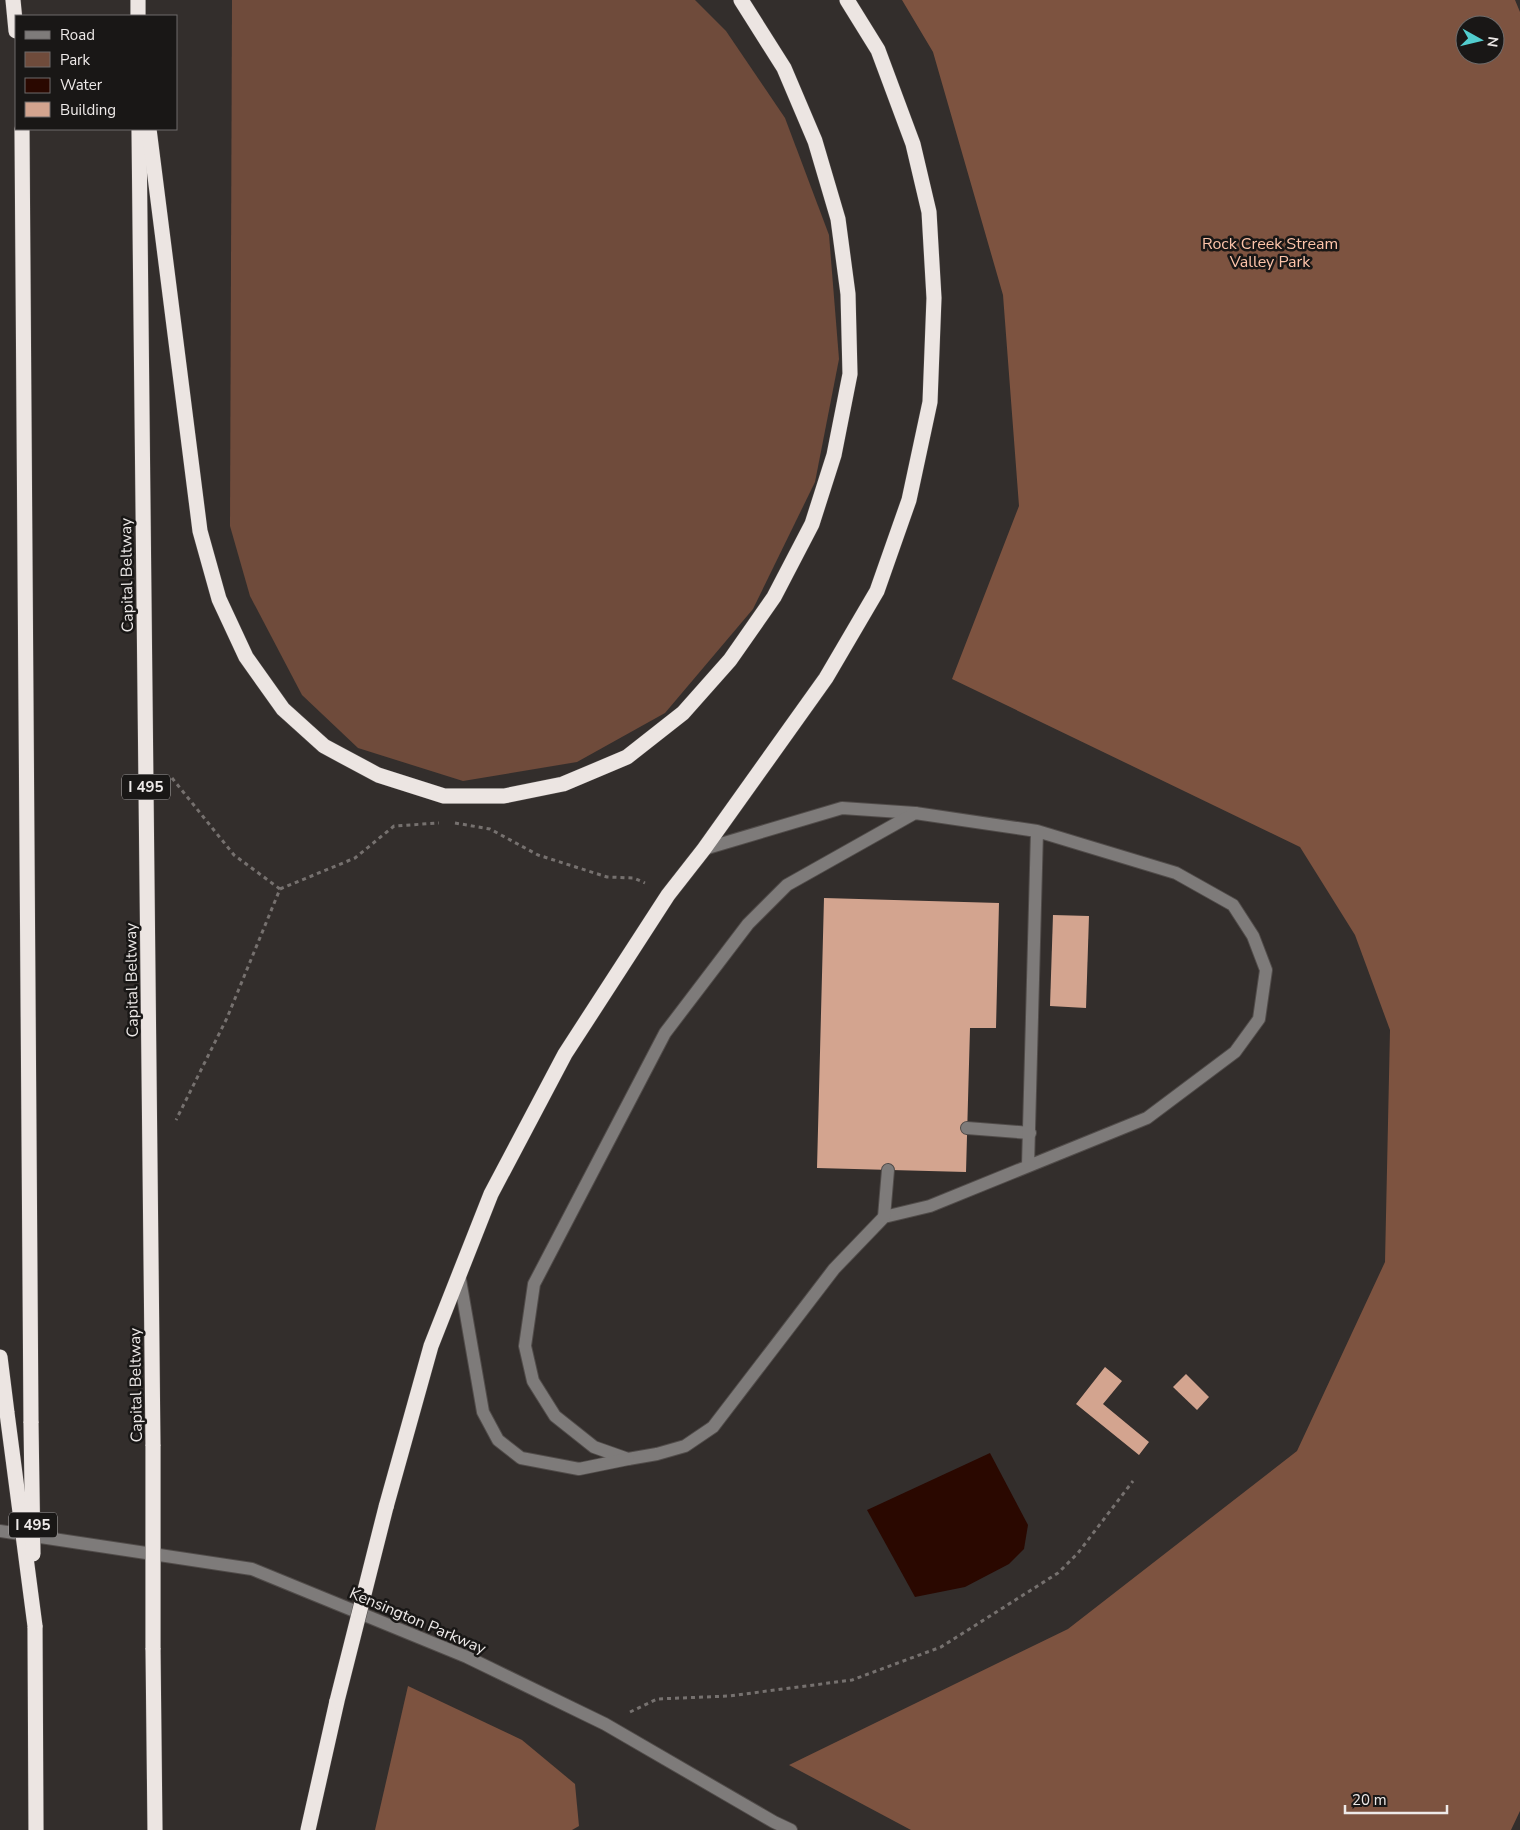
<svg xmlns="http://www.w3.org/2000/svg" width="1520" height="1830" font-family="'Nunito Sans',sans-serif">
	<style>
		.green { fill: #6f4b3b }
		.forest { fill: #7d5340; fill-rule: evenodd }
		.water { fill: #2a0800 }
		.building { fill: #d3a48f }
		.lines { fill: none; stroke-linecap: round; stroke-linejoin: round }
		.minor-casing { stroke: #514c4a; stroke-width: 14 }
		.highway-casing { stroke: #514c4a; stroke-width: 16 }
		.path { stroke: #76716f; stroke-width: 3; stroke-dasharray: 4 4; stroke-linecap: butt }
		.minor { stroke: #7e7b7a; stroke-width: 12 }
		.highway { stroke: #ece5e2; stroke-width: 15 }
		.highway-bridge-casing { stroke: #514c4a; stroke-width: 16; stroke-linecap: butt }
		.highway-bridge { stroke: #ece5e2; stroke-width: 15 }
		.labels { text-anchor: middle; stroke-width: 5; stroke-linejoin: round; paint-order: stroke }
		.shield { fill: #191716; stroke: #aeabaa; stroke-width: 1 }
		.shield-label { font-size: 15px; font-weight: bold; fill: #eeeae9 }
		.park-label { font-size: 16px; fill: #fdc4aa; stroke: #191716 }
		.street-label { font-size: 16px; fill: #eeeae9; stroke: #191716 }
	</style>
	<rect width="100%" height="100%" fill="#332e2c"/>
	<!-- green -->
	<polygon class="green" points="232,0 695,0 726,31 785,118 829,235 839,359 815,482 753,609 665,713 577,762 463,781 358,748 302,695 250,596 230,526"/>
	<!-- forest -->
	<g class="forest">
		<path d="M 902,0 L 1515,0 L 1520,12 L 1520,1811 L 1511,1830 L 911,1830 L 789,1765 L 1068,1629 L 1297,1451 L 1385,1262 L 1390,1030 L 1355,935 L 1300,847 L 952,679 L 1019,506 L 1003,295 L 933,52 ZM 1465,25 L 1495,25 L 1495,55 L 1465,55 Z"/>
		<polygon points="408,1686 522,1740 575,1784 579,1826 572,1830 375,1830"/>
	</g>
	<!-- water -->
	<polygon class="water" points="990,1453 1028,1525 1024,1549 1009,1564 965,1587 915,1597 867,1510"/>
	<!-- building -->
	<g class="building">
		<polygon points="824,898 999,903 996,1028 970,1028 966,1172 817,1168"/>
		<polygon points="1053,915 1089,916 1086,1008 1050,1006"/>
		<polygon points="1105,1367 1122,1381 1103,1404 1149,1442 1139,1455 1076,1404"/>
		<polygon points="1186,1374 1209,1397 1197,1410 1173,1387"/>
	</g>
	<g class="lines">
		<defs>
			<g id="minor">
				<polyline points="704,849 842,808 915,813"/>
				<polyline points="967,1128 1030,1133"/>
				<polyline points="1028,1166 1037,831 915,813 787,885 748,924 665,1033 534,1284 525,1346 533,1381 555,1416 594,1447 628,1459 657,1454 685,1446 713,1427 834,1269 884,1217 930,1206 1147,1118 1235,1052 1259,1019 1266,970 1253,936 1233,905 1176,873 1037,831"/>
				<polyline points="884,1217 888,1170"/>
				<polyline points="459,1274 483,1412 498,1440 521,1458 579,1469 628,1459"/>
				<polyline points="0,1531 252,1569 467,1657 605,1724 774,1822 791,1830"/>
			</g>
			<g id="highway">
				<polyline points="13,0 16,31"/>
				<polyline points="138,0 138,16"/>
				<polyline points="22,129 31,1423"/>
				<polyline points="139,129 153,1446"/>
				<polyline points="149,129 200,531 219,599 246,657 283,709 324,746 378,775 444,796 504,796 563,784 627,757 683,713 730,660 774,597 812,524 834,455 850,374 848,294 838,219 815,141 784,68 741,0"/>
				<polyline points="0,1357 7,1413"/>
				<polyline points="386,1507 431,1346 491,1194 565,1054 668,895 704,849 826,678 877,591 909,500 930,402 934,298 929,212 913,144 878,50 847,0"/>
				<polyline points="35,1626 36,1830"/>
				<polyline points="153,1648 155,1830"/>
				<polyline points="308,1830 337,1701"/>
			</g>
		</defs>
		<!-- minor casing -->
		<use href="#minor" class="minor-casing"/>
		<!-- highway casing -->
		<use href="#highway" class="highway-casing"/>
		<!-- path -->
		<g class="path">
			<polyline points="172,778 234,855 280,889 227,1018 176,1120"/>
			<polyline points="455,823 490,829 538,855 607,877 634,878 645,883"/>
			<polyline points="280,889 355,858 394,826 439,823"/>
			<polyline points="630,1712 657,1699 729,1696 852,1680 941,1647 1058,1573 1078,1553 1133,1481"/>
		</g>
		<!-- minor -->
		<use href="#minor" class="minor"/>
		<!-- highway -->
		<use href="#highway" class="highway"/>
		<defs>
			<g id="highway-bridge">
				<polyline points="7,1413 35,1626"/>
				<polyline points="31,1423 33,1554"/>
				<polyline points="153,1446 153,1648"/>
				<polyline points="337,1701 386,1507"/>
			</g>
		</defs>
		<!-- highway-bridge casing -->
		<use href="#highway-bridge" class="highway-bridge-casing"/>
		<!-- highway-bridge -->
		<use href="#highway-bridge" class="highway-bridge"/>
	</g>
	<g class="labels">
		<!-- shield labels -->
		<g class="shield">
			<rect x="122" y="774.5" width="48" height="25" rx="4"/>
			<rect x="9" y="1512.5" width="48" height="25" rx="4"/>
		</g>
		<g class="shield-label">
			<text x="146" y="792">I 495</text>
			<text x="33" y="1530">I 495</text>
		</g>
		<!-- park labels -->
		<g class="park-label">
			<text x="1270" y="249">Rock Creek Stream<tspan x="1270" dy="18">Valley Park</tspan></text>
		</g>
		<!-- street labels -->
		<g class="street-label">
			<text transform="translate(126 575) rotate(-91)" y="6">Capital Beltway</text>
			<text transform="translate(131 980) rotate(-91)" y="6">Capital Beltway</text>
			<text transform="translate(135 1385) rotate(-91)" y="6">Capital Beltway</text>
			<text transform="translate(418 1620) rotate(23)" y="6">Kensington Parkway</text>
		</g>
	</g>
	<!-- legend -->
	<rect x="15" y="15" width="162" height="115" fill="#191716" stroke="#6e6b6a"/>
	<rect x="25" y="31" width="25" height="8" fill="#7e7b7a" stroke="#6e6b6a"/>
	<text x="60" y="40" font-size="15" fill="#eeeae9">Road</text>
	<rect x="25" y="52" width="25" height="15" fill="#6f4b3b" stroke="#6e6b6a"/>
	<text x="60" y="65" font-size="15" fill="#eeeae9">Park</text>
	<rect x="25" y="78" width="25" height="15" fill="#2a0800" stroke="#6e6b6a"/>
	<text x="60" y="90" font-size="15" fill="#eeeae9">Water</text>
	<rect x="25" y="102" width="25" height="15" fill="#d3a48f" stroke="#6e6b6a"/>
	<text x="60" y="115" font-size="15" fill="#eeeae9">Building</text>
	<!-- north arrow -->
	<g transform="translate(1480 40) rotate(98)"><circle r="24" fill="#191716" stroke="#6e6b6a"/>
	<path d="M0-4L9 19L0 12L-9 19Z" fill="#52cdce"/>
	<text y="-8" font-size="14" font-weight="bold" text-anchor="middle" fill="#eeeae9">N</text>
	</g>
	<!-- scale -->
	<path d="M1345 1805v8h102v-8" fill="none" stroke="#eeeae9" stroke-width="2.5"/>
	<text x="1352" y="1805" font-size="15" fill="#eeeae9" stroke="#191716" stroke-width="4" paint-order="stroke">20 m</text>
</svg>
